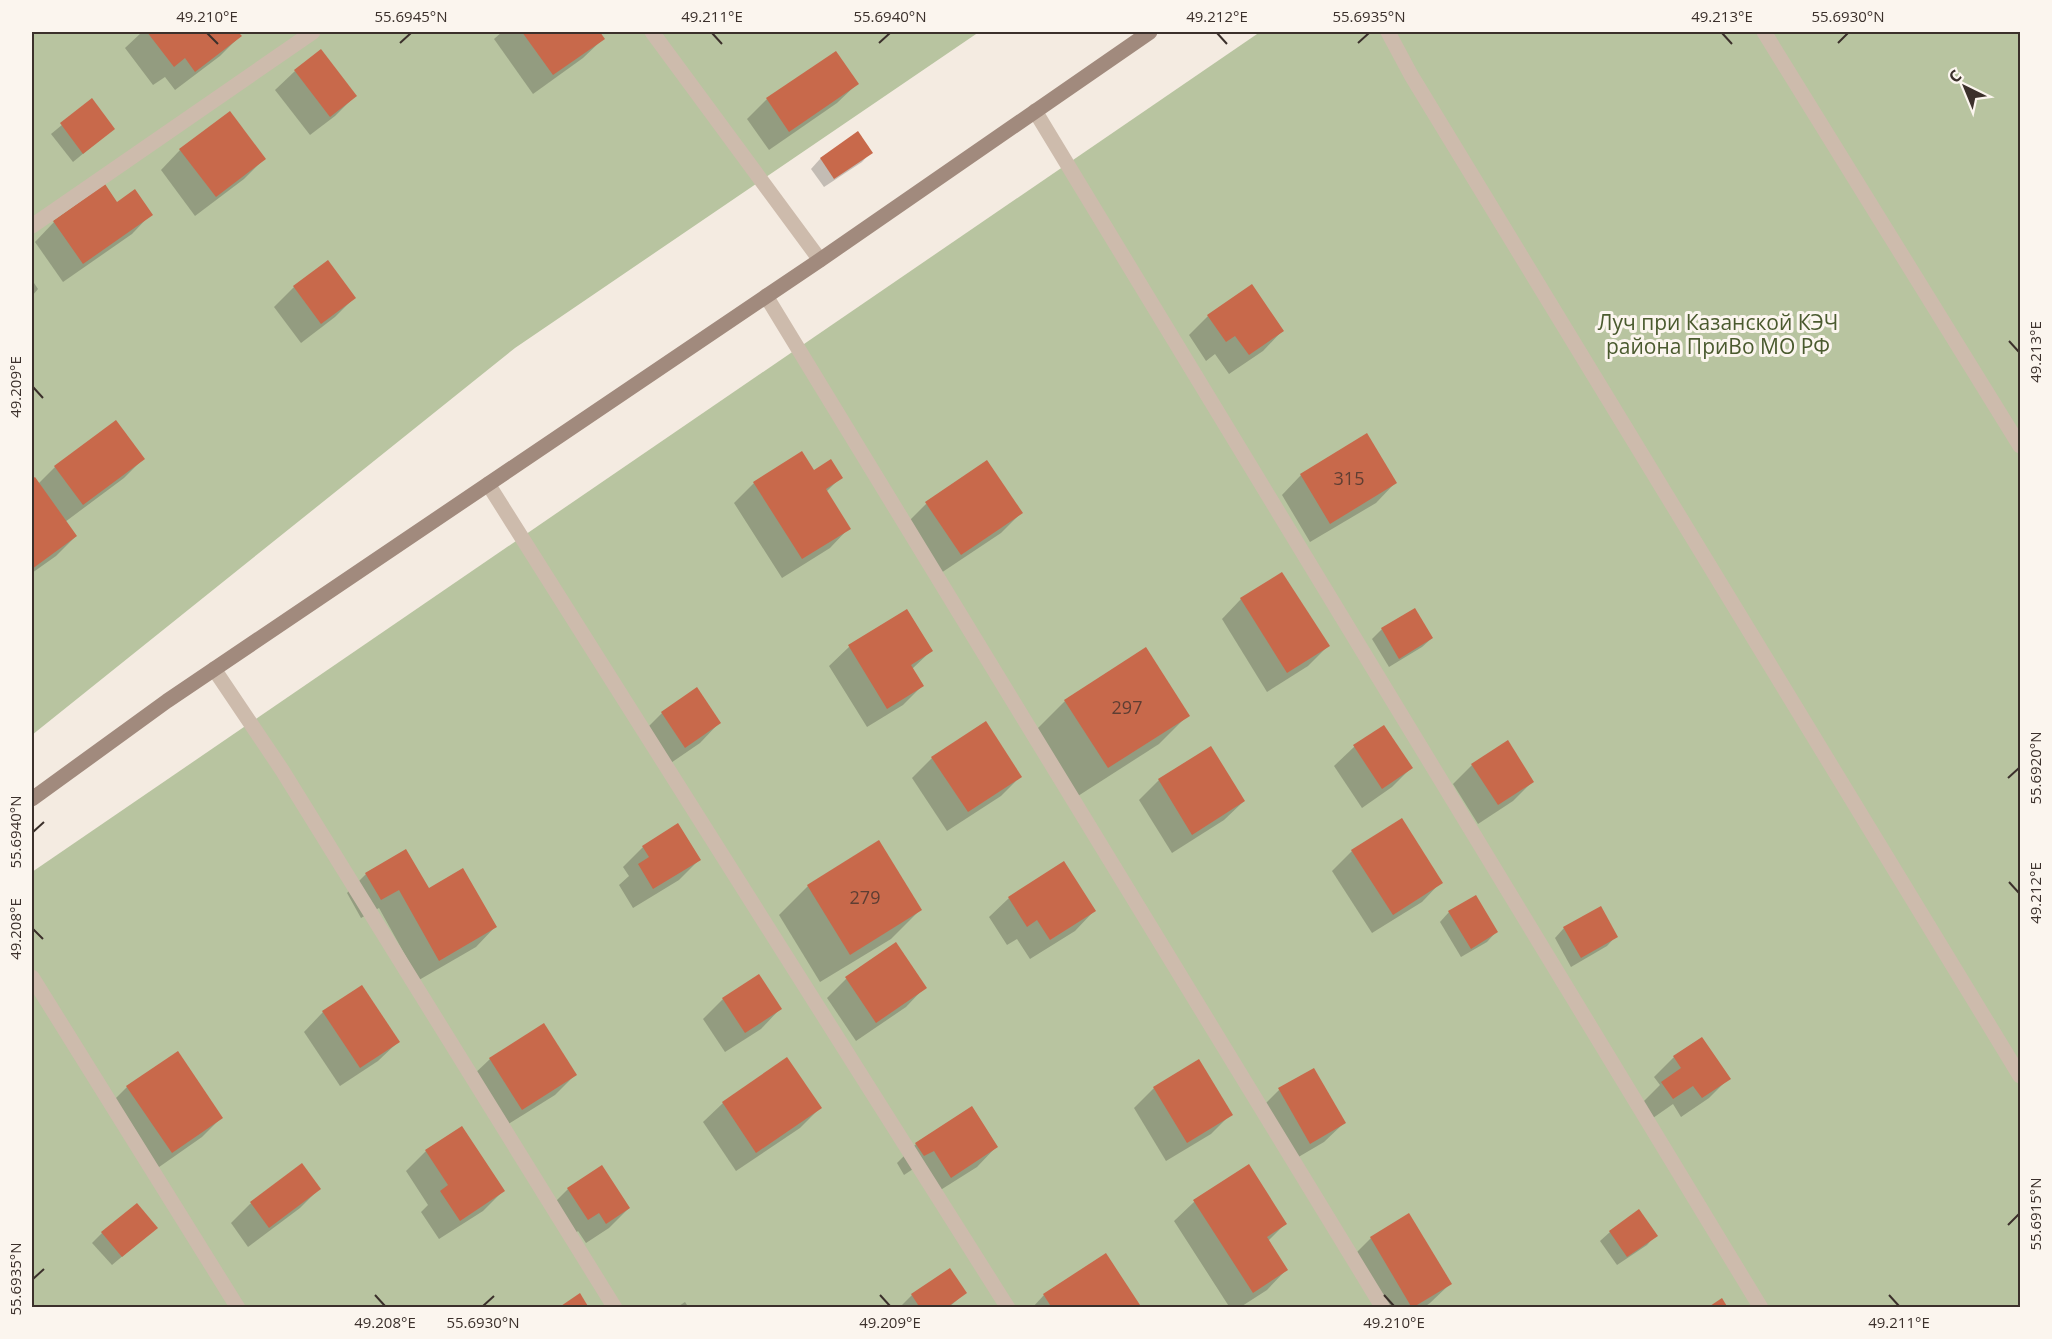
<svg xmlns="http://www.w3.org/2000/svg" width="2052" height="1339" font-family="'Open Sans',sans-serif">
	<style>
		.green { fill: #b8c4a0 }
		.shadow { fill: #0003 }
		.building { fill: #c8694b }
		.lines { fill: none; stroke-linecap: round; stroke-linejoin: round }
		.lane { stroke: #cdbbac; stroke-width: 15 }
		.secondary { stroke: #a18a7d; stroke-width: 15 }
		.ticks { fill: none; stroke: #3b302b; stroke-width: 2 }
		.labels { text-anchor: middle; stroke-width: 6; stroke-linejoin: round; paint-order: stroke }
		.number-label { font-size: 18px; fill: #5e3e33 }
		.park-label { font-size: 21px; fill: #4a5a2e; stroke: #fbf5ee }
		.neatline { fill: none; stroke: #3b302b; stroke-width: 2 }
		.ticks-label { font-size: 15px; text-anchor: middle; fill: #3b302b }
	</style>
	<rect width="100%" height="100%" fill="#f4ebe1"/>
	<!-- green -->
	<g class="green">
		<polygon points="32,32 979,32 515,348 32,735"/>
		<polygon points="1260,32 2020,32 2020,1307 32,1308 32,872"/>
	</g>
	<!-- shadow -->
	<g class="shadow">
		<polygon points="142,32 236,32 240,36 220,56 175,90 165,77 153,85 125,48"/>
		<polygon points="502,32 598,32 603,39 583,58 533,94 494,39"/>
		<polygon points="295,71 355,96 335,116 310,135 275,90"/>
		<polygon points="857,84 837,103 769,150 747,119 767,99"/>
		<polygon points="91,101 113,129 73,162 51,134"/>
		<polygon points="858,133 871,152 862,162 824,187 811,169 820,159"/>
		<polygon points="180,150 264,159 244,179 195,216 161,170"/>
		<polygon points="117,204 151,214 132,234 63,282 35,242 54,222"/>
		<polygon points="327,262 354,298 335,317 301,343 274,307 294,287"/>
		<polygon points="32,280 38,289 32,296"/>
		<polygon points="1208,316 1282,331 1263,351 1229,374 1215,354 1206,361 1189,335"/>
		<polygon points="143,459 124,478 65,522 76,536 56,556 32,573 32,481 34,479 38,484 55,467"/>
		<polygon points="813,472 841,477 826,492 849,528 830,548 782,578 734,503 754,483"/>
		<polygon points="1301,475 1395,483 1376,503 1310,542 1282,495"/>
		<polygon points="926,504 1021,513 1001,533 941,573 907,523"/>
		<polygon points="1241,599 1328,646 1308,666 1267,692 1222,619"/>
		<polygon points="1415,610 1432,638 1422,647 1389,667 1372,639 1382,629"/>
		<polygon points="906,611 931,651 912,669 923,685 903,705 867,727 829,666 849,647"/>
		<polygon points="1145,649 1188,715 1159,744 1078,796 1036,730 1065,701"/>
		<polygon points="662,713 719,723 700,743 665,767 642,733"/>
		<polygon points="1384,727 1411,768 1392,787 1362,808 1334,766 1354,747"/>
		<polygon points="1211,748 1244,801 1224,820 1172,853 1139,800 1159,780"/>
		<polygon points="932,758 1020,777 1001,796 947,831 912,778"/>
		<polygon points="1472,765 1532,782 1513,801 1478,824 1453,784"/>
		<polygon points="643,847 699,860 679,880 633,908 619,885 629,876 623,867"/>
		<polygon points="1352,851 1441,882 1422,902 1372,933 1332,871"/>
		<polygon points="366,874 428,890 495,927 476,947 419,980 379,908 361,918 347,893"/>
		<polygon points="808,886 920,910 891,939 820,982 779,915"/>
		<polygon points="1009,898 1094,911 1075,931 1030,959 1017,939 1007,945 989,917"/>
		<polygon points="1449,912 1496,932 1487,942 1461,957 1440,922"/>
		<polygon points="1564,928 1616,936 1607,946 1571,967 1555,938"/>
		<polygon points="846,979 925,987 906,1007 856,1041 827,998"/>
		<polygon points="723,999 780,1009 761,1029 725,1052 703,1019"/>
		<polygon points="323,1012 398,1042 378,1061 340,1086 304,1032"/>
		<polygon points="1702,1039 1729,1078 1709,1098 1681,1117 1673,1104 1653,1118 1642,1103 1660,1085 1654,1077 1674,1057"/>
		<polygon points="490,1059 575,1075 555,1095 502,1128 470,1078"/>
		<polygon points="127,1087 221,1118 202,1137 152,1172 108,1106"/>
		<polygon points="1154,1088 1231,1114 1211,1134 1166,1161 1134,1108"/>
		<polygon points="1279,1090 1344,1123 1324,1142 1290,1162 1260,1109"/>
		<polygon points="723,1103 820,1108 800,1128 736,1171 703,1122"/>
		<polygon points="462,1128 503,1191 483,1211 439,1239 421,1212 428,1205 406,1171 426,1151"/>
		<polygon points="916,1144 996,1147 977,1167 931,1196 913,1169 904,1175 897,1163"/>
		<polygon points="302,1165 319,1189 300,1208 248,1247 231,1223 250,1204"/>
		<polygon points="1248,1166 1285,1224 1268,1241 1286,1270 1267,1290 1239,1308 1230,1308 1174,1221 1194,1202"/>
		<polygon points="602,1167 629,1208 609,1228 586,1243 578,1231 568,1239 548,1209 568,1189"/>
		<polygon points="1409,1215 1450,1284 1430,1303 1423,1308 1381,1308 1351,1258 1371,1238"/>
		<polygon points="156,1228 112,1265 92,1243 102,1233"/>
		<polygon points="1610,1232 1656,1235 1647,1245 1617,1265 1600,1241"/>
		<polygon points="965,1293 948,1308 904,1308 902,1305 912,1295"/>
		<polygon points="1044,1295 1140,1308 1032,1308"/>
		<polygon points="685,1302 689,1308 676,1308"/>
	</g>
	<!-- building -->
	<g class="building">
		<polygon points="147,32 238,32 242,36 195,72 185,58 174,67"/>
		<polygon points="522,32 600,32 605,39 553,75"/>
		<polygon points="321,49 357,96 330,117 294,70"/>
		<polygon points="836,51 859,84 789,132 766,98"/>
		<polygon points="92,98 115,129 83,154 60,123"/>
		<polygon points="230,111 266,159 216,197 179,149"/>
		<polygon points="858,131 873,153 834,179 820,158"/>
		<polygon points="105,184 117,202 135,189 153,215 83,264 53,221"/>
		<polygon points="328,260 356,298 321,324 293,286"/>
		<polygon points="1252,284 1284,331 1249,355 1235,336 1226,342 1207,315"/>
		<polygon points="116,420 145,459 83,505 54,466"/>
		<polygon points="1367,433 1397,483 1330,524 1300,474"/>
		<polygon points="802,451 814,470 831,459 843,478 826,489 851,529 802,559 753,482"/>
		<polygon points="987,460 1023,513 961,555 925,502"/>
		<polygon points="35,477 77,536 32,569 32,479"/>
		<polygon points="1282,572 1330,646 1287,673 1240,598"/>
		<polygon points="1415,608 1433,638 1399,659 1381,628"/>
		<polygon points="907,609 933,651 911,665 924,686 887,709 848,645"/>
		<polygon points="1146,647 1190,716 1108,768 1064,700"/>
		<polygon points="697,687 721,723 685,748 661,712"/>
		<polygon points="986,721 1022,777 968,812 931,757"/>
		<polygon points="1384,725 1413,768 1382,789 1353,745"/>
		<polygon points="1508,740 1534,782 1498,805 1471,764"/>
		<polygon points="1211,746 1245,801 1192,835 1158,779"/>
		<polygon points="1402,818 1443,883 1393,915 1351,850"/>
		<polygon points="678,823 701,860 653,889 638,864 649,857 642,846"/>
		<polygon points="879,840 922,910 850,955 807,885"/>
		<polygon points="406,849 429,888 463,868 497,927 439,961 399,890 381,900 365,873"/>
		<polygon points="1064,861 1096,911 1050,940 1037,920 1027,927 1008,897"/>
		<polygon points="1476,895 1498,932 1471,949 1448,911"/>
		<polygon points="1601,906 1618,937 1581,958 1563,927"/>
		<polygon points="896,942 927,988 876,1023 845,977"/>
		<polygon points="759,974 782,1009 745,1033 722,998"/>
		<polygon points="362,985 400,1042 360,1068 322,1011"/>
		<polygon points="544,1023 577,1075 522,1110 489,1058"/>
		<polygon points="1702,1037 1731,1079 1702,1098 1693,1086 1673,1099 1661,1082 1681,1068 1673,1056"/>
		<polygon points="178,1051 223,1118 172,1153 126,1086"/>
		<polygon points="787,1057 822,1108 756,1153 722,1102"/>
		<polygon points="1199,1059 1233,1115 1187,1143 1153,1087"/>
		<polygon points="1314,1068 1346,1123 1310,1144 1278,1088"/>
		<polygon points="972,1106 998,1147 951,1178 934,1151 924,1156 915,1143"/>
		<polygon points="462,1126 505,1191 460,1221 440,1191 448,1185 425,1150"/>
		<polygon points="302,1163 321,1189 269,1228 250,1202"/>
		<polygon points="1249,1164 1287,1224 1267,1237 1288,1270 1253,1293 1193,1200"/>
		<polygon points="602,1165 630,1208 606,1224 599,1213 588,1220 567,1188"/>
		<polygon points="137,1203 158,1228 122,1257 101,1232"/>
		<polygon points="1639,1209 1658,1236 1627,1257 1609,1231"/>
		<polygon points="1409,1213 1452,1284 1412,1308 1370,1237"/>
		<polygon points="1106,1253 1142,1308 1052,1308 1043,1294"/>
		<polygon points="950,1268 967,1293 946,1308 920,1308 911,1294"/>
		<polygon points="580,1293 589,1308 558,1308"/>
		<polygon points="1722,1298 1728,1308 1707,1308"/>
	</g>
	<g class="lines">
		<!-- lane -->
		<g class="lane">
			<polyline points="652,32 820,260"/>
			<polyline points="1388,32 1411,75 2020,1076"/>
			<polyline points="1764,32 2020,446"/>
			<polyline points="1035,111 1761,1308"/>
			<polyline points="32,226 313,32"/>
			<polyline points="766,296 1383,1308"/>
			<polyline points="488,484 1008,1308"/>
			<polyline points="214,669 282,770 615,1308"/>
			<polyline points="32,977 238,1308"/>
		</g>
		<!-- secondary -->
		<polyline class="secondary" points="32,799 167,701 820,260 1150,32"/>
	</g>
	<!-- ticks -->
	<path class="ticks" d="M 207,33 L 218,44M 712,33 L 722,44M 1217,33 L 1227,44M 1722,33 L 1732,44M 400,43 L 411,33M 879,43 L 890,33M 1358,43 L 1369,33M 1838,43 L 1848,33M 2009,341 L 2019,352M 33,387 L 43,398M 2008,778 L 2019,768M 33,832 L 44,822M 2009,882 L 2019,893M 33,929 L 43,939M 2008,1225 L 2019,1214M 33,1279 L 44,1269M 375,1295 L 385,1306M 880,1295 L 890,1306M 1384,1295 L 1394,1306M 1889,1295 L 1899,1306M 483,1306 L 494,1296"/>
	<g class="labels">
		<!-- number labels -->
		<g class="number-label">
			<text x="1349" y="485">315</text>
			<text x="1127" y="714">297</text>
			<text x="865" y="904">279</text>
		</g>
		<!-- park labels -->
		<g class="park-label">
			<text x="1718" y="330">Луч при Казанской КЭЧ<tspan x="1718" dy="24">района ПриВо МО РФ</tspan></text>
		</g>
	</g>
	<!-- border -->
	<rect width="2052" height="1339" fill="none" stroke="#fbf5ee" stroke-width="66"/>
	<!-- north arrow -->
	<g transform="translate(1965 87) rotate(317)" stroke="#fbf5ee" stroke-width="4.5" paint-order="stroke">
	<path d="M0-4.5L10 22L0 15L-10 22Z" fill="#3b302b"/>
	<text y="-9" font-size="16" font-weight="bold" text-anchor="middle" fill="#3b302b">С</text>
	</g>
	<rect x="33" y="33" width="1986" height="1273" class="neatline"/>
	<g class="ticks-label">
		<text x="207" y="22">49.210°E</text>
		<text x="411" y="22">55.6945°N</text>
		<text x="712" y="22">49.211°E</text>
		<text x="890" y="22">55.6940°N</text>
		<text x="1217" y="22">49.212°E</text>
		<text x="1369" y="22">55.6935°N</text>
		<text x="1722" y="22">49.213°E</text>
		<text x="1848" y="22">55.6930°N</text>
		<text transform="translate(2036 352) rotate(-90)" y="5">49.213°E</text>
		<text transform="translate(16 387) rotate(-90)" y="5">49.209°E</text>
		<text transform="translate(2036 768) rotate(-90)" y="5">55.6920°N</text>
		<text transform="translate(16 832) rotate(-90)" y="5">55.6940°N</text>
		<text transform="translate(2036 893) rotate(-90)" y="5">49.212°E</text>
		<text transform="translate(16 929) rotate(-90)" y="5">49.208°E</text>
		<text transform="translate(2036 1214) rotate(-90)" y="5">55.6915°N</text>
		<text transform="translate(16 1279) rotate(-90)" y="5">55.6935°N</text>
		<text x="385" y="1328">49.208°E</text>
		<text x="483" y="1328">55.6930°N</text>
		<text x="890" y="1328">49.209°E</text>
		<text x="1394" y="1328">49.210°E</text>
		<text x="1899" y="1328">49.211°E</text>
	</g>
</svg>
